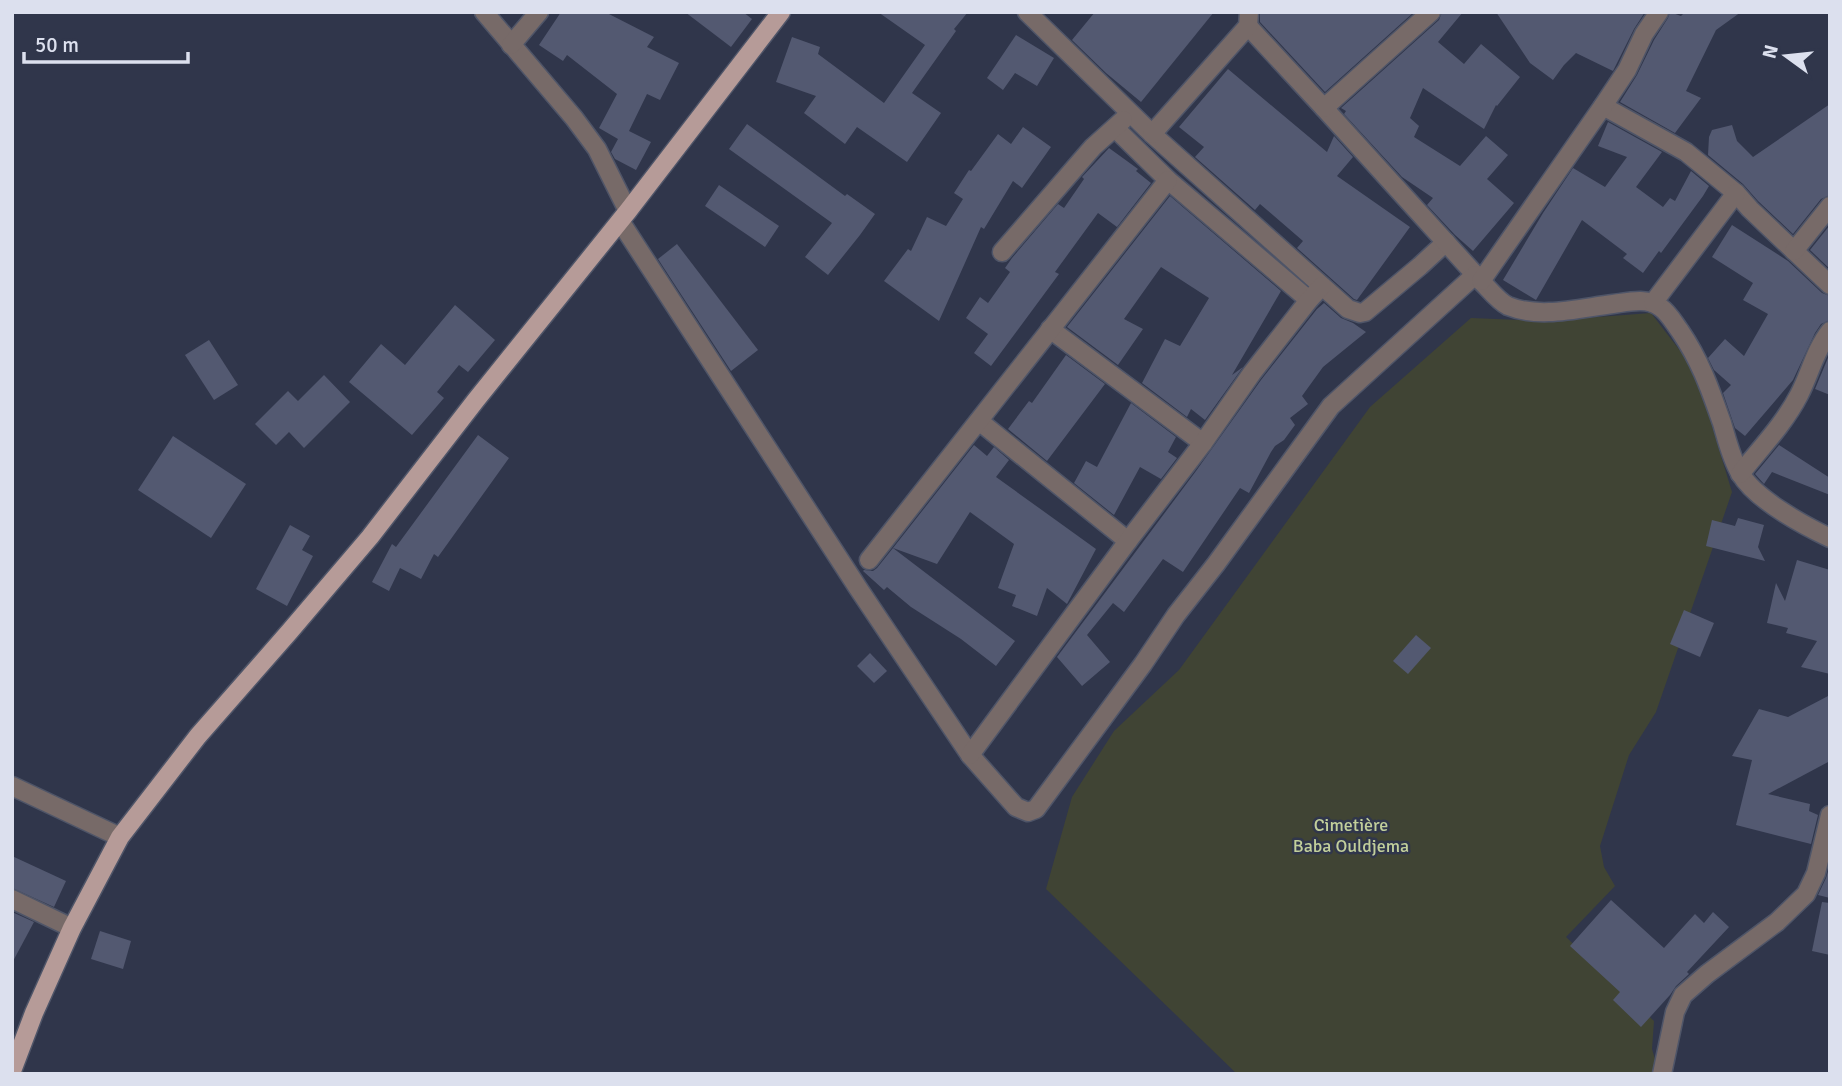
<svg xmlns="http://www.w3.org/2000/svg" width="1842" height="1086" font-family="Signika,sans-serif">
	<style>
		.green { fill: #404434 }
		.building { fill: #535971 }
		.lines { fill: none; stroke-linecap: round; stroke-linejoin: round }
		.minor-casing { stroke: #4f5568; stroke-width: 21 }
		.major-casing { stroke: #4f5568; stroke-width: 21 }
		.minor { stroke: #776a68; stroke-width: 18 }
		.major { stroke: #b69b98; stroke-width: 18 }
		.labels { text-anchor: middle; stroke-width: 5; stroke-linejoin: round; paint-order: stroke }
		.park-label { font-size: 18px; fill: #c2cf9b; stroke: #30364b }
	</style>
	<rect width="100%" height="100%" fill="#30364b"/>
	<!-- green -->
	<polygon class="green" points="1651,313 1695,370 1732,492 1656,712 1629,755 1600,846 1604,867 1615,886 1566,937 1654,1021 1652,1049 1657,1066 1652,1074 1237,1074 1046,889 1072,797 1114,731 1179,670 1370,407 1471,318 1545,321"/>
	<!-- building -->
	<g class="building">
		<polygon points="561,12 605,12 654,37 647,47 679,63 660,100 647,94 629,131 651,142 636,170 615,159 611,152 618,139 599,128 617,94 567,55 563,61 539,45"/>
		<polygon points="685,12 743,12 752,19 731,47"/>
		<polygon points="878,12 968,12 954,29 956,31 912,93 941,113 907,162 857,127 845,144 804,113 816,96 776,82 792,37 820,47 818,54 884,103 925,45"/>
		<polygon points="1095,12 1214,12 1141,102 1106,73 1072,40"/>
		<polygon points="1260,12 1414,12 1325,92 1260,22"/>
		<polygon points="1442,12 1463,12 1438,42 1464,64 1481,44 1520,77 1497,106 1496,105 1484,129 1423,88 1410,118 1419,126 1414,137 1460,166 1486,136 1508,155 1487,179 1514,203 1473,251 1455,235 1427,205 1433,198 1402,177 1344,114 1346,111 1341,108 1439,20"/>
		<polygon points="1496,12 1645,12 1634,29 1613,71 1576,53 1564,65 1553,80 1530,63"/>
		<polygon points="1670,12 1681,16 1685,12 1741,12 1716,30 1686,91 1701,98 1675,133 1620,102 1637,75 1654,40 1668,18"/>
		<polygon points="1016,35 1054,58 1037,86 1015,73 1003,90 987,78"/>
		<polygon points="1228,69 1327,152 1334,136 1353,157 1337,176 1410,227 1357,300 1354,299 1297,248 1303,241 1260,204 1255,210 1195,157 1204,147 1179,127"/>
		<polygon points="1830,104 1830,195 1821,199 1793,234 1758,201 1743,184 1708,155 1709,137 1712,130 1732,125 1737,141 1753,157"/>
		<polygon points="1608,122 1662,152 1636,187 1663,207 1670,198 1675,201 1691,171 1709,186 1703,196 1661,253 1659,251 1643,273 1623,258 1627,254 1582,220 1536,300 1503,280 1543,213 1573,168 1605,187 1627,157 1598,146"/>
		<polygon points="747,124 845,196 847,194 875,214 860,235 828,275 805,257 832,223 729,149"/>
		<polygon points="1023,127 1051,147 1022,188 1013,181 984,229 981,227 939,321 884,281 908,249 911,251 927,217 946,226 963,199 954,193 969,170 971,171 998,134 1011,144"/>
		<polygon points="1109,148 1138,169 1136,171 1151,183 1117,227 1098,213 1055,272 1059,274 991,366 974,353 988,334 966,318 980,297 988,303 1010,272 1005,268 1012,258 1058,204 1064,208 1084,179 1082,177"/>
		<polygon points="719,185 779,226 765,247 705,206"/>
		<polygon points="1170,196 1281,291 1232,375 1243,367 1205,420 1191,409 1187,417 1142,383 1165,339 1180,346 1209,298 1161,267 1124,319 1143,329 1118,365 1067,327"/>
		<polygon points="1732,225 1788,261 1822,293 1830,296 1830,320 1821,324 1815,333 1793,380 1745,436 1735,428 1723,393 1731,385 1714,370 1708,358 1725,339 1744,356 1768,314 1743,300 1753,283 1712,257"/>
		<polygon points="1830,225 1830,269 1810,250"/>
		<polygon points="677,244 758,350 731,371 658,259"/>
		<polygon points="1324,303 1341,318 1353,323 1366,332 1323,367 1302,396 1308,404 1290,418 1295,425 1284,440 1275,446 1271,452 1249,493 1240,488 1183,572 1163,559 1124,612 1113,603 1087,635 1110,662 1082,686 1057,657 1196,471 1261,380 1317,309"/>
		<polygon points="455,305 495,340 468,372 459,365 437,392 444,398 412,435 349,382 381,344 405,365"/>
		<polygon points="209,340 238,385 214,400 185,355"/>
		<polygon points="1830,353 1830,395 1815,389"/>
		<polygon points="1066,355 1105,384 1047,461 1008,429 1029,401 1032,403"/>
		<polygon points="324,375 350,402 304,448 289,432 276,445 255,424 288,391 298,401"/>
		<polygon points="1131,403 1176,437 1168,452 1177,458 1161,479 1140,467 1114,515 1074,483 1086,461 1097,467"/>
		<polygon points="478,435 509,458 438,557 434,554 421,579 400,568 389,591 372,582 392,544 396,547"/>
		<polygon points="173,436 246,484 211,538 138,490"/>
		<polygon points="974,445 987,456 994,447 1009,460 996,477 1096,549 1067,604 1047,588 1037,616 1012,606 1016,595 998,588 1014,544 970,512 937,564 893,548"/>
		<polygon points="1779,445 1830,478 1830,495 1772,472 1764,484 1755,474"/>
		<polygon points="1738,518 1764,525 1758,547 1765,561 1706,546 1712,520 1735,526"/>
		<polygon points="290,525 310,536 302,550 313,556 287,606 256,589"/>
		<polygon points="893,548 1015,641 996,666 961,639 911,607 887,587 884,590 863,571 864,570 873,571 877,568"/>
		<polygon points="1797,560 1830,570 1830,674 1801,667 1817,641 1786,633 1788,628 1767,623 1776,583 1785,601"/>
		<polygon points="1684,610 1714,623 1700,657 1670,644"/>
		<polygon points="1416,635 1431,648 1408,674 1393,661"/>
		<polygon points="870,653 887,671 874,683 857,666"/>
		<polygon points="1830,695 1830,761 1768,794 1810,804 1809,811 1818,815 1811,844 1736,825 1752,760 1732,756 1759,709 1788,717"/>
		<polygon points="12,856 66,881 54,907 12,888"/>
		<polygon points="1830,865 1830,898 1818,895 1826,878"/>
		<polygon points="1611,900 1664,948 1695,914 1704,923 1713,912 1729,927 1687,972 1689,974 1676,986 1670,995 1641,1027 1613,1000 1620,992 1570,946"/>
		<polygon points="1822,902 1830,903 1830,955 1812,951"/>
		<polygon points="12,912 34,922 12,963"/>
		<polygon points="100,931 131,941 123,969 91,959"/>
	</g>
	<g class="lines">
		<defs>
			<g id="minor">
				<polyline points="484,12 574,118 597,149 628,211"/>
				<polyline points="1027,12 1152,134 1348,309 1360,313 1365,312 1420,266 1446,242"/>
				<path d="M 1248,26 L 1324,108 L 1481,281 C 1489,289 1498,301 1508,306 C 1540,319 1580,308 1613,304 C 1628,302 1647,297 1660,307 C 1669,313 1674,323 1680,331 C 1701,362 1710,389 1722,423 C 1727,440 1731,458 1740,473 C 1755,499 1803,525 1830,538"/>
				<polyline points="511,45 539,12"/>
				<polyline points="1603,106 1686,152 1736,193 1750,209 1830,285"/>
				<polyline points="1324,108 1431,12"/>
				<polyline points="1115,128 1168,180 1309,300"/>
				<polyline points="1152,134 1248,26 1249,12"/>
				<polyline points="620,221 858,588 970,755 1016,807 1028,812 1036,809 1143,664 1176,615 1216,564 1331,406 1475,275"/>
				<polyline points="1794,251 1830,206"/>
				<polyline points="1002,252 1093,147 1123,120"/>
				<polyline points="1481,281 1603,106 1627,70 1644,34 1659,12"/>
				<polyline points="1653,303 1736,193"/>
				<polyline points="1050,329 1203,443"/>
				<polyline points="979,421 1128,541"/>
				<path d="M 1740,474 C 1760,449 1784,424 1799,395 C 1810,374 1815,350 1830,331"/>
				<polyline points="869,560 1168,180"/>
				<polyline points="970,755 1128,541 1203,443 1252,373 1309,300 1322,286"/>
				<polyline points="12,786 120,837"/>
				<polyline points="12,899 72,928"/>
				<polyline points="1662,1074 1675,1012 1683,995 1707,974 1777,922 1806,894 1816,873 1830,815"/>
			</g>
			<polyline id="major" points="12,1071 34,1013 72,928 120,837 198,736 290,631 370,537 476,400 628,211 781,12"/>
		</defs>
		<!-- minor casing -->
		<use href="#minor" class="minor-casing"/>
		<!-- major casing -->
		<use href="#major" class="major-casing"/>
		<!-- minor -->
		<use href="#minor" class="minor"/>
		<!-- major -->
		<use href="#major" class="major"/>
	</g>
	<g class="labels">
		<!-- park labels -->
		<g class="park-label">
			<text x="1351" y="831">Cimetière<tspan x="1351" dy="21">Baba Ouldjema</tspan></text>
		</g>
	</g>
	<!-- border -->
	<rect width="1842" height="1086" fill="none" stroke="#dce0ee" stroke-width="28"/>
	<!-- north arrow -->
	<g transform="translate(1786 56) rotate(285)" stroke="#30364b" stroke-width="5" paint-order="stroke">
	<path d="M0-5L12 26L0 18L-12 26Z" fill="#dce0ee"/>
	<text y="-10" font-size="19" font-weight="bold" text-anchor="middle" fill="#dce0ee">N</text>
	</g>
	<!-- scale -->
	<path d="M24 52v10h164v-10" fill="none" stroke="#dce0ee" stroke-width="3.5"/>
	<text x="35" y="52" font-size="21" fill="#dce0ee" stroke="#30364b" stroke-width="5" paint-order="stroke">50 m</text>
</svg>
